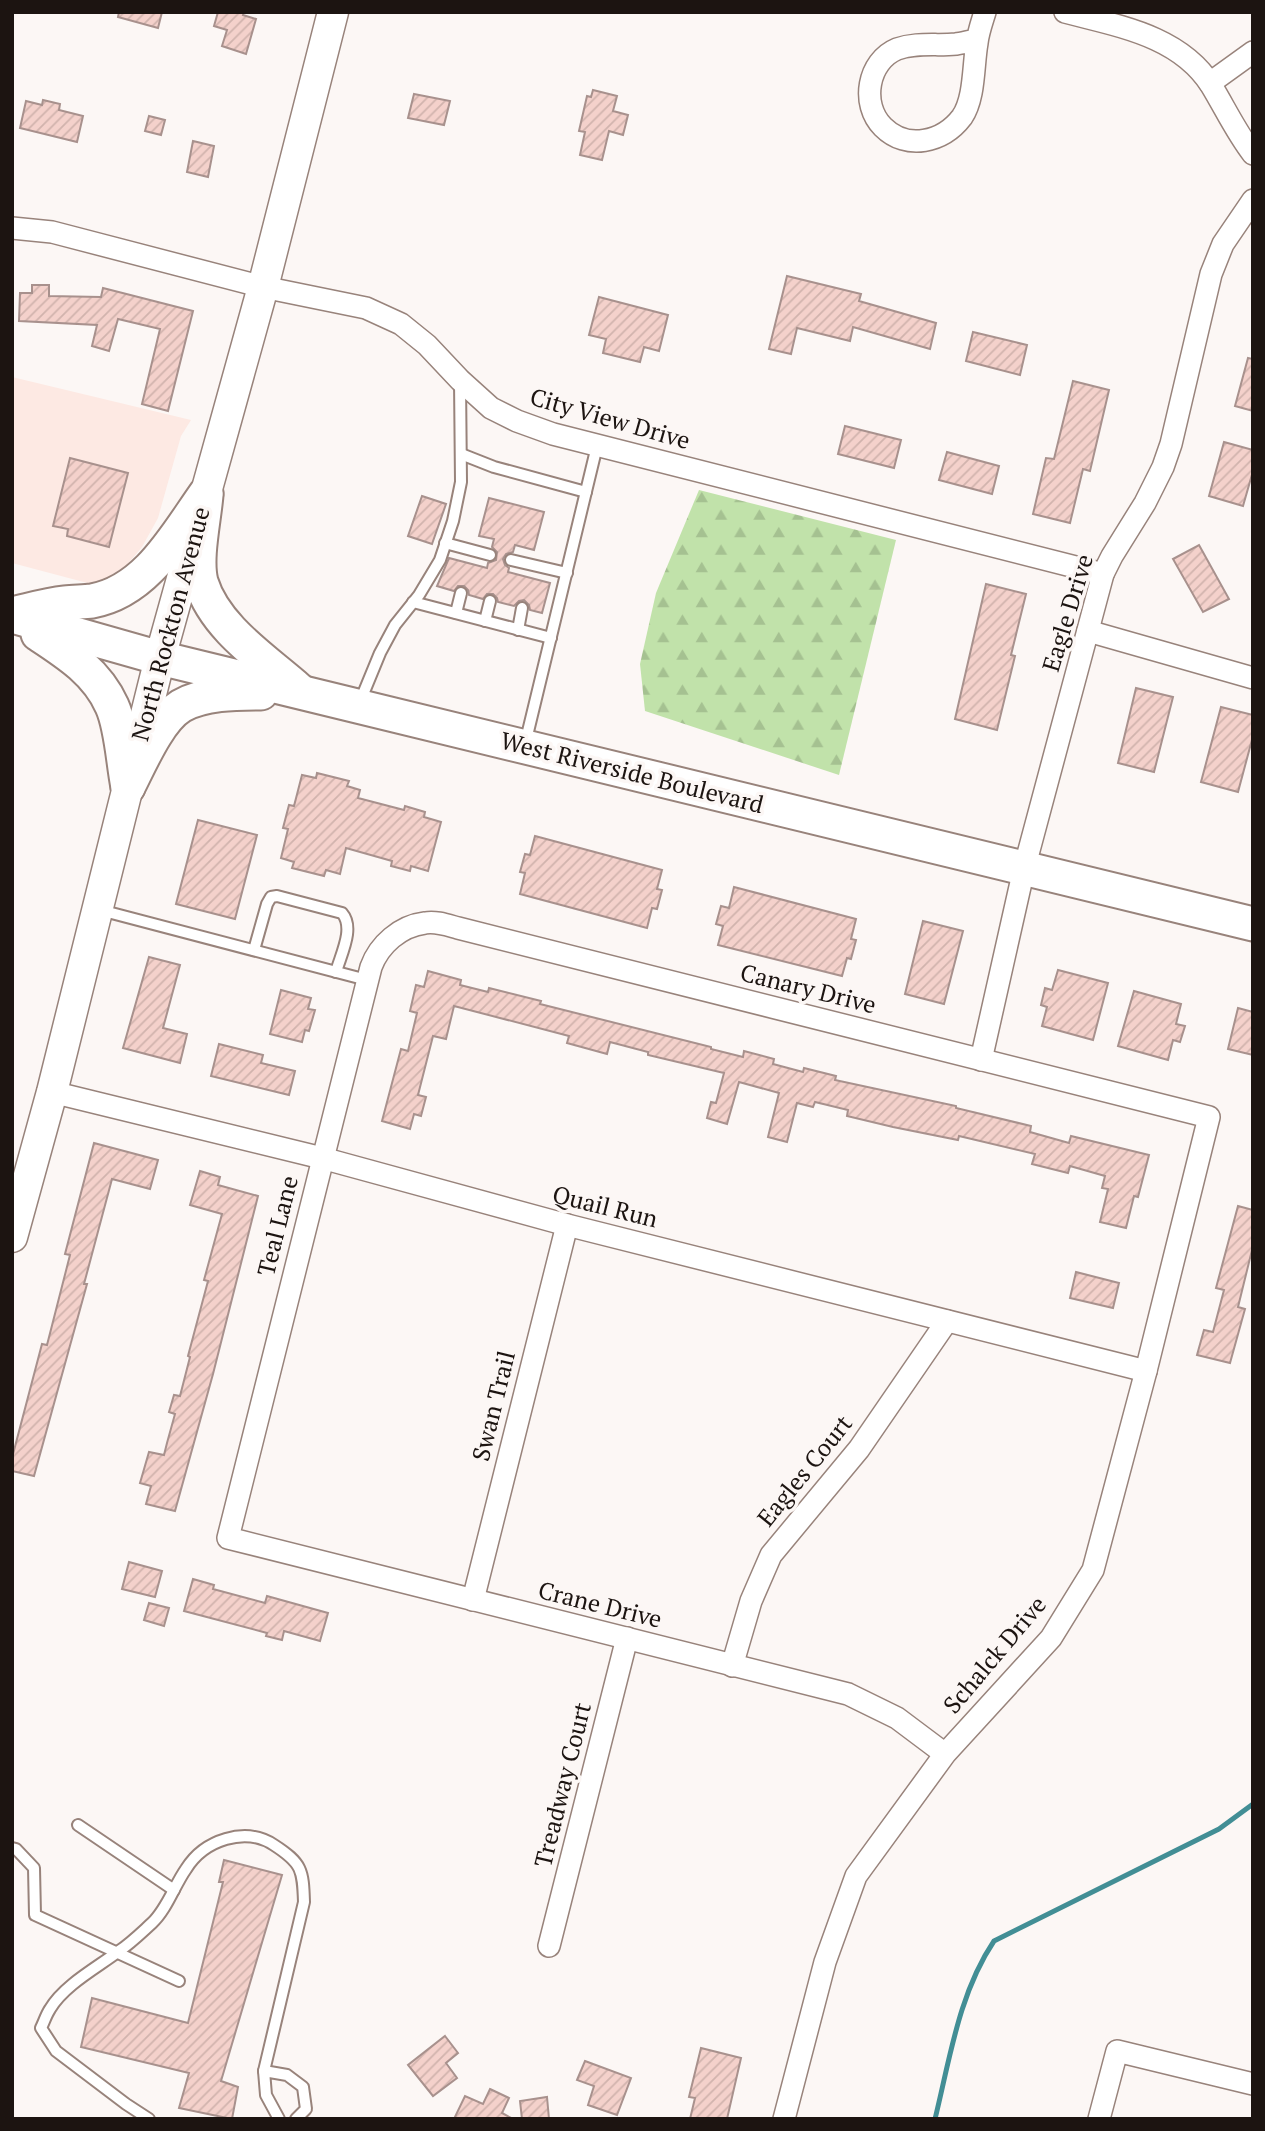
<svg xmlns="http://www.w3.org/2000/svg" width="1265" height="2131" font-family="'PT Serif',serif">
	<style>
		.built { fill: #fde9e3 }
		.forest { fill: url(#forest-firs) }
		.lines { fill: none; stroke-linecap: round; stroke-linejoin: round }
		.stream { stroke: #428e95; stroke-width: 5 }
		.building { fill: url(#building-hatch); stroke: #a8918d; stroke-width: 2 }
		.lane-casing { stroke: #98837b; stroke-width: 14 }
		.street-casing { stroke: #98837b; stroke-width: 24 }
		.secondary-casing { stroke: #98837b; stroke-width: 33 }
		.primary-casing { stroke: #98837b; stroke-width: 37 }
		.lane { stroke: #fff; stroke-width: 10 }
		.street { stroke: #fff; stroke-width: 21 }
		.secondary { stroke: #fff; stroke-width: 30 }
		.primary { stroke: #fff; stroke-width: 33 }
		.labels { text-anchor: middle; stroke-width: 7; stroke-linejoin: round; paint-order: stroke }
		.street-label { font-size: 24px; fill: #1c1411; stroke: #fcf7f5 }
	</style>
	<defs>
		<pattern id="forest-firs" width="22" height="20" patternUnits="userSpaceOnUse" patternTransform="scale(1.75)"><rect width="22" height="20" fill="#c1e2aa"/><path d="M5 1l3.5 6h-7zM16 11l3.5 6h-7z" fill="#a5c191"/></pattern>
		<pattern id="building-hatch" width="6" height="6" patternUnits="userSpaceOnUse" patternTransform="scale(1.75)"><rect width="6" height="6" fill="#f4d1cb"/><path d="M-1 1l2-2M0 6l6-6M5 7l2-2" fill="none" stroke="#d1b3ad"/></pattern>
	</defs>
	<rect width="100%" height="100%" fill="#fcf7f5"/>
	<!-- built -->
	<polygon class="built" points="12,377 191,420 181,436 158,518 142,547 126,566 95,585 12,563"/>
	<!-- forest -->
	<polygon class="forest" points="699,490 896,540 839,775 645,711 640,664 656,593"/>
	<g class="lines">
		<!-- stream -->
		<path class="stream" d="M 935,2119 C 950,2058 959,1993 994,1941 L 1219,1829 L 1253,1804"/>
	</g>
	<!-- building -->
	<g class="building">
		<polygon points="119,12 162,12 158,28 118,17"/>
		<polygon points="218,12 244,12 243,15 256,19 246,54 222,46 227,30 214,26"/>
		<polygon points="593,90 617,96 613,111 628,115 623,135 609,131 602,160 580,155 585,132 579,131 587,96 591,97"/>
		<polygon points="414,94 450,101 444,125 408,118"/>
		<polygon points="43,100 60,104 59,110 83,116 77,142 20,128 26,101 42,105"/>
		<polygon points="149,116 165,120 161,135 145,131"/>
		<polygon points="193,141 214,146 208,177 187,172"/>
		<polygon points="787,276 861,294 859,301 936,323 930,349 853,327 850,341 797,328 791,354 769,349"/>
		<polygon points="32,285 49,285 49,296 101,297 103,288 193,311 168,411 142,404 160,329 118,319 109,351 92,346 97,325 19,321 20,293 32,293"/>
		<polygon points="599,297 668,315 659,351 644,347 640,362 603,353 606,339 589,335"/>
		<polygon points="973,332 1027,345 1020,375 966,361"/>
		<polygon points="1248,358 1253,359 1253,411 1235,406"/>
		<polygon points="1073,381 1109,390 1090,471 1083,469 1070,523 1033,514 1046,458 1054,459"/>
		<polygon points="845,426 901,440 894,468 838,454"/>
		<polygon points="1224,442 1253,450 1253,471 1243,506 1209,496"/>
		<polygon points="947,452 999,466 992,494 939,480"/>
		<polygon points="70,458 128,473 109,547 67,536 68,529 53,526"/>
		<polygon points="422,496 446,504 432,544 408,536"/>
		<polygon points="489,498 544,512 534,550 515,545 513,552 506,554 503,559 505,565 509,568 508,572 550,583 542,613 530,610 529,605 524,600 519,601 514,606 498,602 497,598 493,594 487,594 483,599 469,595 468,590 464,586 458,586 454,591 437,586 449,558 487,568 488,563 496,560 497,552 492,547 494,539 479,536"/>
		<polygon points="1199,545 1229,599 1203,612 1173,559"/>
		<polygon points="986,584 1026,594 1011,655 1015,656 997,730 955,719"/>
		<polygon points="1136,688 1173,697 1154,772 1118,763"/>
		<polygon points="1221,707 1253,715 1253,736 1238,792 1201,782"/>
		<polygon points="317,773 349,781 347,786 360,790 358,798 404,810 405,806 425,812 424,817 441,822 428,871 411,866 410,871 391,866 392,861 346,848 340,874 326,870 324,876 292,868 294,862 281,858 288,829 283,828 289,805 294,806 302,775 316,778"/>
		<polygon points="198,820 257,835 235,919 176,904"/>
		<polygon points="535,836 662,870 657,889 662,890 657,909 652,908 647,928 520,894 525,873 520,872 525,854 530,855"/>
		<polygon points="734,887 856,919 851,939 856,940 851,959 847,958 842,976 718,945 723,926 716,924 721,906 729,908"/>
		<polygon points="923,921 963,931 944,1004 905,994"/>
		<polygon points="149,957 180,965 163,1028 187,1034 180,1063 123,1048"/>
		<polygon points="1058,970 1108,983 1093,1040 1042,1026 1047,1007 1041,1005 1045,988 1052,990"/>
		<polygon points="428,971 461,980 460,985 488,992 489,988 541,1001 540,1004 711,1047 711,1049 743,1057 744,1051 774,1059 773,1064 803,1072 804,1068 836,1076 835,1080 956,1106 956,1108 1031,1126 1030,1132 1069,1143 1071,1136 1149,1155 1138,1197 1134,1196 1126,1228 1100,1222 1108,1189 1102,1188 1105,1176 1070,1166 1068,1173 1032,1164 1035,1154 959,1136 958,1140 893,1127 847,1116 848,1110 815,1102 813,1107 797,1103 787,1142 768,1137 779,1093 739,1082 727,1124 707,1118 711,1102 716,1103 724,1073 648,1055 648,1052 610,1042 607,1054 567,1043 569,1036 454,1006 446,1039 433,1036 418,1095 426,1097 421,1116 414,1114 410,1129 382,1121 401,1049 408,1051 417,1013 410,1011 416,985 424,987"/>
		<polygon points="281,990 311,998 308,1009 315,1010 309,1031 305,1030 302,1042 270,1034"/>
		<polygon points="1134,991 1181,1004 1176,1024 1185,1026 1180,1042 1173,1040 1168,1060 1118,1046"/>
		<polygon points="1238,1008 1253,1012 1253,1055 1228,1049"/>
		<polygon points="219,1044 263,1055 261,1063 295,1071 289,1095 211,1076"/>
		<polygon points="94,1143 158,1160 150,1189 112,1179 84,1284 87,1284 34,1476 12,1471 12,1458 42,1344 47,1345 70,1255 65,1254"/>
		<polygon points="200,1171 220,1177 218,1185 258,1196 213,1374 175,1511 146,1504 151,1486 140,1483 149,1452 164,1455 167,1443 175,1414 169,1412 174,1395 180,1396 190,1357 188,1356 208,1281 204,1280 222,1214 190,1205"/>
		<polygon points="1238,1206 1253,1210 1253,1246 1238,1307 1245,1309 1230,1363 1197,1355 1204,1330 1213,1332 1224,1290 1216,1288"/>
		<polygon points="1076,1272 1119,1283 1113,1308 1070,1298"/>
		<polygon points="129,1562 162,1571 155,1597 122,1589"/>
		<polygon points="193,1579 214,1585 213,1589 265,1603 267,1596 328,1613 320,1641 284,1631 282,1640 266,1636 267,1633 184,1611"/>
		<polygon points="149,1603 169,1608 164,1626 144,1620"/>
		<polygon points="224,1860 282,1875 221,2081 238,2087 232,2119 179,2108 189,2073 81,2047 92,1998 188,2023 223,1882 219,1882"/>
		<polygon points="445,2036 458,2053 446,2063 457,2078 433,2096 408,2065"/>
		<polygon points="701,2048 741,2058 727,2119 690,2119 695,2098 689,2097"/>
		<polygon points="585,2061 631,2078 617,2115 588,2105 594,2086 577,2080"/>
		<polygon points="490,2089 509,2098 502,2113 513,2119 454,2119 465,2096 483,2104"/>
		<polygon points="547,2097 549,2119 522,2119 520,2101"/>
	</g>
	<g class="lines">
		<defs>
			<g id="lane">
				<polyline points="461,454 494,467 586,492"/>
				<polyline points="445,543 490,555"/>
				<polyline points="511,560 567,573"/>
				<polyline points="413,602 551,638"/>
				<polyline points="456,613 461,593"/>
				<polyline points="485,621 490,601"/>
				<polyline points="518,630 522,608"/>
				<polyline points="359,704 380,653 395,625 419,595 440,560 453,521 461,482 460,381"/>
				<polyline points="525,744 597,446"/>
				<polyline points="100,910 367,980"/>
				<path d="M 254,950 L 267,904 L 271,897 L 277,896 L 342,913 C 355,928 341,954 336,972"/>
				<polyline points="78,1825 174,1890"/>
				<polyline points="12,1848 16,1849 34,1868 35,1915 179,1981"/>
				<path d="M 149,2119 L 126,2104 L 56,2051 L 41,2028 C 44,2022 46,2015 50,2009 C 64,1985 98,1967 119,1951 C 131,1943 141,1933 152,1923 C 167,1909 174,1886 186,1869 C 204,1840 245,1826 274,1845 C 302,1863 303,1870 304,1902 L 264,2071"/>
				<polyline points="279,2119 266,2095 264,2071 287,2075 303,2087 306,2109 296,2119"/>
			</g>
			<g id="street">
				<path d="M 1065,12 C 1117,26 1179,35 1211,85 C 1225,108 1236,132 1253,154"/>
				<path d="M 977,40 C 970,41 963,43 956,44 C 936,46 917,42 897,49 C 868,61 860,104 883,127 C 907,151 943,142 962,117 C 975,98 973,65 977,43 C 978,33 982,22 985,12"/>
				<polyline points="1210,83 1253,52"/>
				<polyline points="12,228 52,232 263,287 366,308 401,324 427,345 460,380 491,408 517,421 553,434 1103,574"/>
				<polyline points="1088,631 1253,678"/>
				<polyline points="981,1060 1024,869 1103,574 1112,556 1145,503 1163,467 1171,444 1211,274 1223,244 1253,200"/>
				<polyline points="52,1092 322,1158 567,1225 1146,1371"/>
				<polyline points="473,1600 567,1225"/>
				<polyline points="732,1666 751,1601 771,1555 859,1449 947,1321"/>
				<polyline points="549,1946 627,1638"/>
				<path d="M 784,2119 L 825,1962 L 856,1876 L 945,1754 L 1051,1638 L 1093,1570 L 1146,1371 L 1209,1117 L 458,928 C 447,925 436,921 425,923 C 400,926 379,945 371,967 L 228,1538 L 848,1694 L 897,1718 L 945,1754"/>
				<polyline points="1099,2119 1117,2051 1253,2084"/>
			</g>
			<polyline id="secondary" points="12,1237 52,1092 160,658 263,287 333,12"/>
			<g id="primary">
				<path d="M 206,495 C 204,520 195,558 201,582 C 215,628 264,659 298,689"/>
				<path d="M 12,614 C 30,610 47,605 65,603 C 74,602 83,602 92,601 C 147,591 176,535 206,493"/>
				<polyline points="12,616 160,658 1253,924"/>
				<path d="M 38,634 C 67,653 97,672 112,706 C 122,728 123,763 128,787"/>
				<path d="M 128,787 C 140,764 158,720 181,706 C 203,693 236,693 261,693"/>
			</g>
		</defs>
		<!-- lane casing -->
		<use href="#lane" class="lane-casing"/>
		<!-- street casing -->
		<use href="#street" class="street-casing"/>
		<!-- secondary casing -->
		<use href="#secondary" class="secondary-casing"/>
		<!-- primary casing -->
		<use href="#primary" class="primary-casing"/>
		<!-- lane -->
		<use href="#lane" class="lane"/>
		<!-- street -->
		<use href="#street" class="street"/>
		<!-- secondary -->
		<use href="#secondary" class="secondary"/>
		<!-- primary -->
		<use href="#primary" class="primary"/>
	</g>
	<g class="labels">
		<!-- street labels -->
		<g class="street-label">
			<text transform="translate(610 419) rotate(16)" y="8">City View Drive</text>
			<text transform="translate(1068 613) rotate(-73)" y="8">Eagle Drive</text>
			<text transform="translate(171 624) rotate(-75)" y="8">North Rockton Avenue</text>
			<text transform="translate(632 773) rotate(14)" y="8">West Riverside Boulevard</text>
			<text transform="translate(808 989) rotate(14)" y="8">Canary Drive</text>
			<text transform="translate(605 1207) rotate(14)" y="8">Quail Run</text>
			<text transform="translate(278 1226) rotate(-76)" y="8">Teal Lane</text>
			<text transform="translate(494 1406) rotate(-76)" y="8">Swan Trail</text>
			<text transform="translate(805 1471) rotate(-51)" y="8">Eagles Court</text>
			<text transform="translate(600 1605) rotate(14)" y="8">Crane Drive</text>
			<text transform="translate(995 1655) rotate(-50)" y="8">Schalck Drive</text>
			<text transform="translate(563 1785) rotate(-76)" y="8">Treadway Court</text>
		</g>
	</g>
	<!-- border -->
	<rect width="1265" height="2131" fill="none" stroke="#1c1411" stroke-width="28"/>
</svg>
